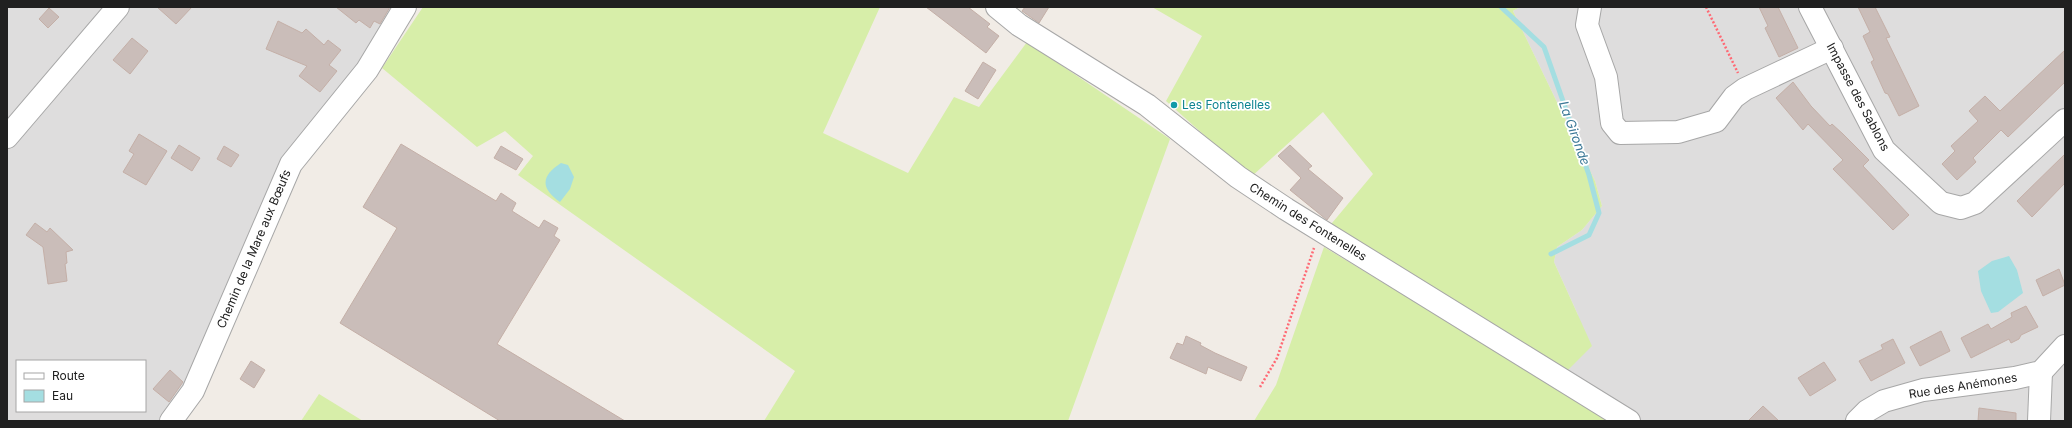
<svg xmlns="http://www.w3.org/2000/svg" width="2072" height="428" font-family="Inter,sans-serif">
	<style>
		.residential { fill: #dedddd; fill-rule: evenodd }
		.grass { fill: #d7eea9 }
		.water { fill: #a4dee1 }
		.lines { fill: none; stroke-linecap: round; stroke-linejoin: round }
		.stream { stroke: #a4dee1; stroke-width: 5 }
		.building { fill: #cabdb9; stroke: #c4afa7 }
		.minor-casing { stroke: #a7a7a7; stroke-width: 24 }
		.path { stroke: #ff6974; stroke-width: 2.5; stroke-dasharray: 2 2; stroke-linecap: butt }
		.minor { stroke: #fff; stroke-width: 22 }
		.culture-dot { fill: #0f9aa8; stroke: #fff; stroke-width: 1.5 }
		.labels { text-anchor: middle; stroke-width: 3.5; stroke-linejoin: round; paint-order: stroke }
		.street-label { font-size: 12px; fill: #202020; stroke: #fff }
		.culture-label { font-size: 12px; fill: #0d838f; stroke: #fff; text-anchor: start }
		.water-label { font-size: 13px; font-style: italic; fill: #3b7896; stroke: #fff }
	</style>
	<rect width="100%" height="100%" fill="#f1ece6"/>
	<!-- residential -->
	<g class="residential">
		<path d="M 7,7 L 405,7 L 291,164 L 171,421 L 7,421 ZM 17,361 L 145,361 L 145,411 L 17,411 Z"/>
		<polygon points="1520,7 2065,7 2065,421 1609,421 1553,385 1578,315 1554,262 1557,247 1582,230 1602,206 1595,181 1513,11"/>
	</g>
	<!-- grass -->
	<g class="grass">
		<polygon points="423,7 880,7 823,133 908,173 954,97 979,107 1027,42 1170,139 1068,421 764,421 795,371 518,175 533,156 505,131 477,147 382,68"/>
		<polygon points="1152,7 1520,7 1513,11 1595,181 1602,206 1582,230 1557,247 1554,262 1592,346 1566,372 1327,229 1373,174 1323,112 1251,177 1166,101 1202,36"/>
		<polygon points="1324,247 1553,385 1609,421 1254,421 1276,385"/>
		<polygon points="319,394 363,421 301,421"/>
	</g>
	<!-- water -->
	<g class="water">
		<path d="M 561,163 L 568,165 L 574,177 L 570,189 L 560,202 C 540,188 541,176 561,163 Z"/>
		<polygon points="2009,256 2017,270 2023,293 1998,312 1991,313 1981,291 1978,271 1992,261"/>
	</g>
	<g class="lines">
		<!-- stream -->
		<polyline class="stream" points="1501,7 1544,47 1589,175 1599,213 1589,235 1551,254"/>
	</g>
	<!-- building -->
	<g class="building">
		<polygon points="157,7 192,7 176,24"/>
		<polygon points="336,7 390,7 380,24 374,21 370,28 359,20 356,23"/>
		<polygon points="926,7 968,7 990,24 987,27 999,36 986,53"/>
		<polygon points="1025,7 1049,7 1039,23 1022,11"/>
		<polygon points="1759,7 1778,7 1798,48 1779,57 1765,28 1768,26"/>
		<polygon points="1858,7 1875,7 1890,37 1886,38 1919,106 1899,116 1888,94 1885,93 1871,62 1874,60 1863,36 1870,32"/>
		<polygon points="49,8 59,17 48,28 39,19"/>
		<polygon points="278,21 302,33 306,29 324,45 328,40 341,50 329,65 337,71 320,92 299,76 307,66 266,49"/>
		<polygon points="132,38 148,51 130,74 113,60"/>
		<polygon points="2065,50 2065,82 2008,137 2001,130 1973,158 1976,162 1957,180 1942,164 1955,151 1951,146 1978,121 1969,111 1985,96 2000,111"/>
		<polygon points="983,62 996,70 978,99 965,91"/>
		<polygon points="1793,82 1811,106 1830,126 1832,124 1843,134 1869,160 1863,166 1909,215 1893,230 1833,169 1843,160 1808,124 1803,130 1776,98"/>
		<polygon points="139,134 167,151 146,185 123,172 134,154 129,151"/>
		<polygon points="401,144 496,201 501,193 516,203 512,211 539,228 544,220 558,228 554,236 560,240 497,344 625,421 500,421 340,323 397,228 363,207"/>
		<polygon points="179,145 200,158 192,171 171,158"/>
		<polygon points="1290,145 1312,166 1308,169 1343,198 1327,220 1290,190 1301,178 1278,156"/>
		<polygon points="224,146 239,155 231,167 217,159"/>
		<polygon points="501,146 523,159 516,170 494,158"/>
		<polygon points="2065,154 2065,183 2032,217 2017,201"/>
		<polygon points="35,223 47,232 50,228 73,250 66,252 67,263 65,264 67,281 48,284 43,247 26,235"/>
		<polygon points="2059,269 2065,285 2043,296 2036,280"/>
		<polygon points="2026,306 2038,327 2021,335 2019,339 2011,343 2009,339 1971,358 1961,338 1988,324 1991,329 2012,317 2011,313"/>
		<polygon points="1941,331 1950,351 1920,366 1910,347"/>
		<polygon points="1186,336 1201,343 1200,345 1215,353 1247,367 1241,381 1208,367 1206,374 1170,358 1177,343 1183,345"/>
		<polygon points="1893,339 1905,363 1871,381 1859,361 1883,349 1881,345"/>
		<polygon points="251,361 265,370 254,388 240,379"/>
		<polygon points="1824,362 1836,380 1810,396 1798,378"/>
		<polygon points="170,370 183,382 169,402 153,389"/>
		<polygon points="1763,406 1779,421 1748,421"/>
		<polygon points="1979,408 2016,413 2016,421 1978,421"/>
	</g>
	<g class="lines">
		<defs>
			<g id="minor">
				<polyline points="997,7 1019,25 1147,105 1238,177 1286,209 1629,421"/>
				<polyline points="1590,7 1587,25 1606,77 1612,123 1620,133 1678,132 1716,121 1734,97 1745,89 1832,48"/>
				<polyline points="1810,7 1884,150 1941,203 1961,208 1975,203 2065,120"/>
				<polyline points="7,137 118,7"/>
				<polyline points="171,421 193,391 291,164 367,70 405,7"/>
				<polyline points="1857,421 1867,411 1884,401 1923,390 2015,378 2041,372 2065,346"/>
				<polyline points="2039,421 2041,372"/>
			</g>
		</defs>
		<!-- minor casing -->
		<use href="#minor" class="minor-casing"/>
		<!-- path -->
		<g class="path">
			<polyline points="1706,7 1738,73"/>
			<polyline points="1260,387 1277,358 1314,248"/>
		</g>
		<!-- minor -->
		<use href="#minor" class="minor"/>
	</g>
	<!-- markers -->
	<circle class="culture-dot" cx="1174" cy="105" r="4"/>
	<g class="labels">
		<!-- street labels -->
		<g class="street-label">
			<text transform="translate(1858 97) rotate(62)" y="4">Impasse des Sablons</text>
			<text transform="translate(1308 222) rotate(32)" y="4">Chemin des Fontenelles</text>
			<text transform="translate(254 249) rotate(-67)" y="4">Chemin de la Mare aux Bœufs</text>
			<text transform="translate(1963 386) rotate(-9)" y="4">Rue des Anémones</text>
		</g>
		<!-- culture labels -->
		<g class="culture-label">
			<text x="1182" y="109">Les Fontenelles</text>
		</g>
		<!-- water labels -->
		<g class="water-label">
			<text transform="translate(1575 133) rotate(70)" y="5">La Gironde</text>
		</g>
	</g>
	<!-- border -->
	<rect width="2072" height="428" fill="none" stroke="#202020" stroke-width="16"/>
	<!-- legend -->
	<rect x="16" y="360" width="130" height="52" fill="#ffffff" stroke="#a6a6a6"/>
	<rect x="24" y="373" width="20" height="6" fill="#ffffff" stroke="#a6a6a6"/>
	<text x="52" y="380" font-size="12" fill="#202020">Route</text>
	<rect x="24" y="390" width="20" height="12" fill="#a4dee1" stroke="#a6a6a6"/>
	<text x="52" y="400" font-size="12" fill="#202020">Eau</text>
</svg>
